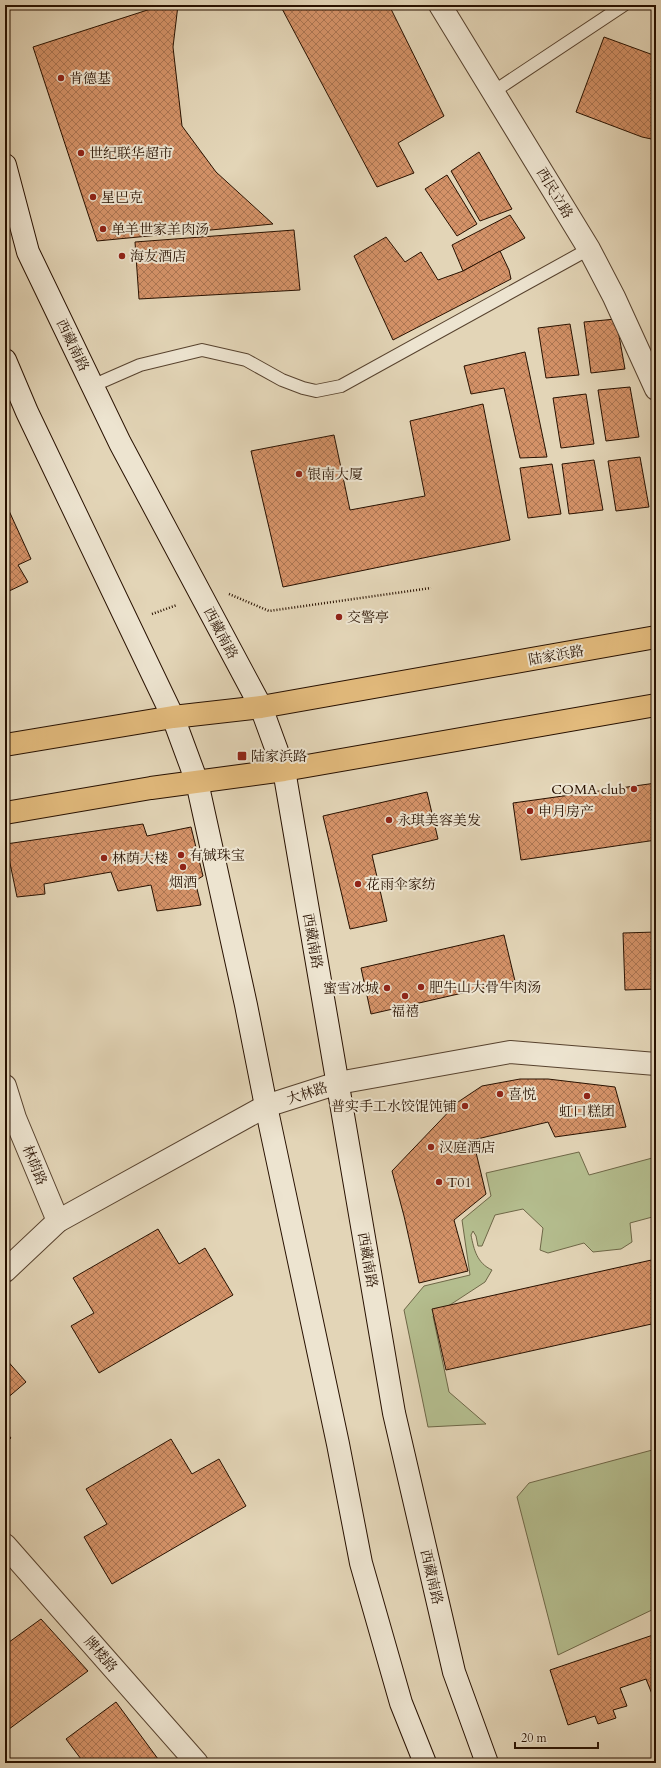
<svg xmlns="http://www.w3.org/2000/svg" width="661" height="1768" font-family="Cardo,'Noto Serif SC',serif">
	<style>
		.green { fill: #b4bd8e; stroke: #6e6747 }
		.building { fill: url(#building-cross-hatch); stroke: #281100 }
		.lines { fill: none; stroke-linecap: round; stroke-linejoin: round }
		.service-casing { stroke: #57422e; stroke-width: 14 }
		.minor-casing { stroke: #57422e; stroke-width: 24 }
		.secondary-casing { stroke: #281100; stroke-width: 24 }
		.primary-casing { stroke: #281100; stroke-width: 24 }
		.path { stroke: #281100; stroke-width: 2.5; stroke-dasharray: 1 2; stroke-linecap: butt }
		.service { stroke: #ede4d0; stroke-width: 12 }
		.minor { stroke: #ede4d0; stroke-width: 22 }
		.secondary { stroke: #ede4d0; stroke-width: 22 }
		.primary { stroke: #e2ba7c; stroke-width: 22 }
		.poi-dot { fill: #8f2418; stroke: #ede4d0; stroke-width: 1.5 }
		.labels { text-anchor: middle; stroke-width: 4; stroke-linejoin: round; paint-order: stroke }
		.poi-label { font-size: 14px; fill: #281100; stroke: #ede4d0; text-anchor: start }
		.street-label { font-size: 14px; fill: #281100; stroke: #ede4d0 }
	</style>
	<defs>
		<pattern id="building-cross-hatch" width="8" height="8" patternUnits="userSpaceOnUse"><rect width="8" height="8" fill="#d49268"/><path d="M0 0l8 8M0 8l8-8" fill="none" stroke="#ac7653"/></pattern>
	</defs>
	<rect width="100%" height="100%" fill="#e3d5b7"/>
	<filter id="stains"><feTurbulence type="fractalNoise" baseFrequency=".005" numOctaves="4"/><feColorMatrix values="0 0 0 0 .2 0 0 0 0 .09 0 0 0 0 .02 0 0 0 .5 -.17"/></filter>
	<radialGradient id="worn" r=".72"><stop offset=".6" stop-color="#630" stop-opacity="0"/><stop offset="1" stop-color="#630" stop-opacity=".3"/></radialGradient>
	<!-- green -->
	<g class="green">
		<path d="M 579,1152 L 589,1175 L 656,1157 L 656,1216 L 630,1223 L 632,1242 L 621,1249 L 593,1252 L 584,1243 L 548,1253 L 540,1250 L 543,1228 L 523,1209 L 495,1215 L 482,1246 L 478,1246 L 476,1236 L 473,1231 L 471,1235 C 474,1250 477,1263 492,1270 L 485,1282 L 433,1316 L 449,1392 L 486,1424 L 428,1427 L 404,1310 L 424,1286 L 470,1275 L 462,1220 L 491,1196 L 486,1173 Z"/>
		<polygon points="656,1449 656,1608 558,1655 517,1497 529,1483"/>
	</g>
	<!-- building -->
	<g class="building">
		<polygon points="163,5 178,5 173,47 182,126 216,172 273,224 97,241 33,47"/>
		<polygon points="280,5 389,5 444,116 398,143 414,173 377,187"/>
		<polygon points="604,37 656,56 656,140 642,137 576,112"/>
		<polygon points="479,152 512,209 480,221 451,171"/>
		<polygon points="447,175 477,224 457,236 425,189"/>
		<polygon points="510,215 525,238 463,271 452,245"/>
		<polygon points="294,230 300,290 139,299 135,242"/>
		<polygon points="386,237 405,262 421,252 438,280 463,271 500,251 509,270 511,279 393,340 354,256"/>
		<polygon points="616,319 625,369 591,373 584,322"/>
		<polygon points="570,324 579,375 546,378 538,328"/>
		<polygon points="525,352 547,457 520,458 504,388 471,394 464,366"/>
		<polygon points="630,387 639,437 606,441 598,390"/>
		<polygon points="586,394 594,444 561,448 553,398"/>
		<polygon points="483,404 510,540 283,587 251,451 334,435 350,510 425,496 410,421"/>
		<polygon points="640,457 649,507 616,511 608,461"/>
		<polygon points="594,460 603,510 569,514 562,464"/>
		<polygon points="552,464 561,514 528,518 520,468"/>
		<polygon points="5,502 31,559 18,565 28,582 5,593"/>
		<polygon points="656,783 656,840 521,860 513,803"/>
		<polygon points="427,792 438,839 372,855 387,921 350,929 323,816"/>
		<polygon points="143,824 147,836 191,827 203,876 195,881 201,905 157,911 151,885 118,891 111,872 44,884 45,894 17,897 6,844"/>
		<polygon points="656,932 656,989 625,990 623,933"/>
		<polygon points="504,935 515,981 371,1014 361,968"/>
		<polygon points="520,1079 548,1079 615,1087 626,1127 555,1137 548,1122 473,1140 486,1194 454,1220 468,1271 419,1283 404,1216 392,1171 458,1102 482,1086"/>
		<polygon points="158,1229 179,1264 205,1248 233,1295 99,1373 71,1326 94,1313 73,1278"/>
		<polygon points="656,1259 656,1323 446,1370 432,1309"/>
		<polygon points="5,1358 26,1382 5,1400"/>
		<polygon points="5,1431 11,1438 5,1443"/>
		<polygon points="171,1439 192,1474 219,1459 246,1506 112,1584 84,1537 107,1524 86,1489"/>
		<polygon points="41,1619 88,1671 5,1732 5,1645"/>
		<polygon points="656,1634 656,1692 652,1694 646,1679 620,1688 627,1706 613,1710 616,1718 598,1724 595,1716 568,1725 550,1670"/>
		<polygon points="116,1702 161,1763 84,1763 66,1739"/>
	</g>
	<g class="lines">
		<defs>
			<g id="service">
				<polyline points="493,92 624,5"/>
				<polyline points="92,386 140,365 202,350 246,360 282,380 303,388 316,391 341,386 589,249"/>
			</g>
			<g id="minor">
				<polyline points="440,5 589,249 614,297 656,389"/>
				<polyline points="5,1086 15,1118 58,1221"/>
				<polyline points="5,1271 58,1221 266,1106 338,1083 510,1052 656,1064"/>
				<polyline points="5,1545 197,1763"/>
			</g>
			<g id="secondary">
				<polyline points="5,165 28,252 120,443 261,707 284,770 394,1413 454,1672 487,1763"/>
				<polyline points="5,360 27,412 173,717 197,782 246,1005 266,1106 338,1444 361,1563 401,1703 425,1763"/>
			</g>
			<g id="primary">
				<polyline points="5,745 173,717 261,707 656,637"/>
				<polyline points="5,813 151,788 284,770 656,705"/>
			</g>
		</defs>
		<!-- service casing -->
		<use href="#service" class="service-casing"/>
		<!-- minor casing -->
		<use href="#minor" class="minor-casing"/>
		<!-- secondary casing -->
		<use href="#secondary" class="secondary-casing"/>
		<!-- primary casing -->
		<use href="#primary" class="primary-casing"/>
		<!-- path -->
		<g class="path">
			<polyline points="229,594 269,611 431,588"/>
			<polyline points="152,614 177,605"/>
		</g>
		<!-- service -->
		<use href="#service" class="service"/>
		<!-- minor -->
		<use href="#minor" class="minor"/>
		<!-- secondary -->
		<use href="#secondary" class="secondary"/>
		<!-- primary -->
		<use href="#primary" class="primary"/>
	</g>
	<!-- markers -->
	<g class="poi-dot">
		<circle cx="61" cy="78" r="4"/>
		<circle cx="81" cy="153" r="4"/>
		<circle cx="93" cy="197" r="4"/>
		<circle cx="103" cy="229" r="4"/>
		<circle cx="122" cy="256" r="4"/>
		<circle cx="299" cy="474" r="4"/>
		<circle cx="339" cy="617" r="4"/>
		<rect x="237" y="751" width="10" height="10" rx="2"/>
		<circle cx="634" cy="789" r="4"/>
		<circle cx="530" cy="811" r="4"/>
		<circle cx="389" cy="820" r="4"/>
		<circle cx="181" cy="855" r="4"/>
		<circle cx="104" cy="858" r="4"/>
		<circle cx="183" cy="867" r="4"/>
		<circle cx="358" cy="884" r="4"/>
		<circle cx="421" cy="987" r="4"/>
		<circle cx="387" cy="988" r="4"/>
		<circle cx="405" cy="996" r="4"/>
		<circle cx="500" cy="1094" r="4"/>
		<circle cx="587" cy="1096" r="4"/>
		<circle cx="465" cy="1106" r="4"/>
		<circle cx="431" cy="1147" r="4"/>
		<circle cx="439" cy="1182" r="4"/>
	</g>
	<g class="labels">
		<!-- poi labels -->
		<g class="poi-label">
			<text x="69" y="83">肯德基</text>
			<text x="89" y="158">世纪联华超市</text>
			<text x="101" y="202">星巴克</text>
			<text x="111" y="234">单羊世家羊肉汤</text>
			<text x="130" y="261">海友酒店</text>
			<text x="307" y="479">银南大厦</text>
			<text x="347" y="622">交警亭</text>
			<text x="251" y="761">陆家浜路</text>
			<text x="626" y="794" text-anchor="end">COMA club</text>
			<text x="538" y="816">申月房产</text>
			<text x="397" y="825">永琪美容美发</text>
			<text x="189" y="860">有铖珠宝</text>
			<text x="112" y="863">林荫大楼</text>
			<text x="183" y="887" text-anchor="middle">烟酒</text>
			<text x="366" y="889">花雨伞家纺</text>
			<text x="429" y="992">肥牛山大骨牛肉汤</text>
			<text x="379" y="993" text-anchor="end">蜜雪冰城</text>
			<text x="405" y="1016" text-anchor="middle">福禧</text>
			<text x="508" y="1099">喜悦</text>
			<text x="457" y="1111" text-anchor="end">普实手工水饺馄饨铺</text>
			<text x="587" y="1116" text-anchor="middle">虹口糕团</text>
			<text x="439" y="1152">汉庭酒店</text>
			<text x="447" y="1187">T01</text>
		</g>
		<!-- street labels -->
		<g class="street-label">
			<text transform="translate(555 193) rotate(59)" y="5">西民立路</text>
			<text transform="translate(73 345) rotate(64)" y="5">西藏南路</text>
			<text transform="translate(221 633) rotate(62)" y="5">西藏南路</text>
			<text transform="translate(556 655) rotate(-10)" y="5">陆家浜路</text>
			<text transform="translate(313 941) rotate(80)" y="5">西藏南路</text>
			<text transform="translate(307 1093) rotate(-18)" y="5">大林路</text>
			<text transform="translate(35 1165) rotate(68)" y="5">林荫路</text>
			<text transform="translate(368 1260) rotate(80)" y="5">西藏南路</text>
			<text transform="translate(432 1577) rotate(77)" y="5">西藏南路</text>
			<text transform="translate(101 1654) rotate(49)" y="5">牌楼路</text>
		</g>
	</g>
	<!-- margin -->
	<rect width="661" height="1768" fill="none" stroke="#e3d5b7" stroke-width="20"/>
	<rect x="6" y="6" width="649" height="1756" fill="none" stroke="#281100" stroke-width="2"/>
	<rect x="10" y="10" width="641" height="1748" fill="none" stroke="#281100"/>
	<!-- scale -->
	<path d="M515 1742v6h83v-6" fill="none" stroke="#281100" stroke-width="2"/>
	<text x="521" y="1742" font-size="12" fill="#281100" stroke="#ede4d0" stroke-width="3" paint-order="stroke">20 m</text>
	<rect width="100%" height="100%" filter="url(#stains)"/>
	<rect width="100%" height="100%" fill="url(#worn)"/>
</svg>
